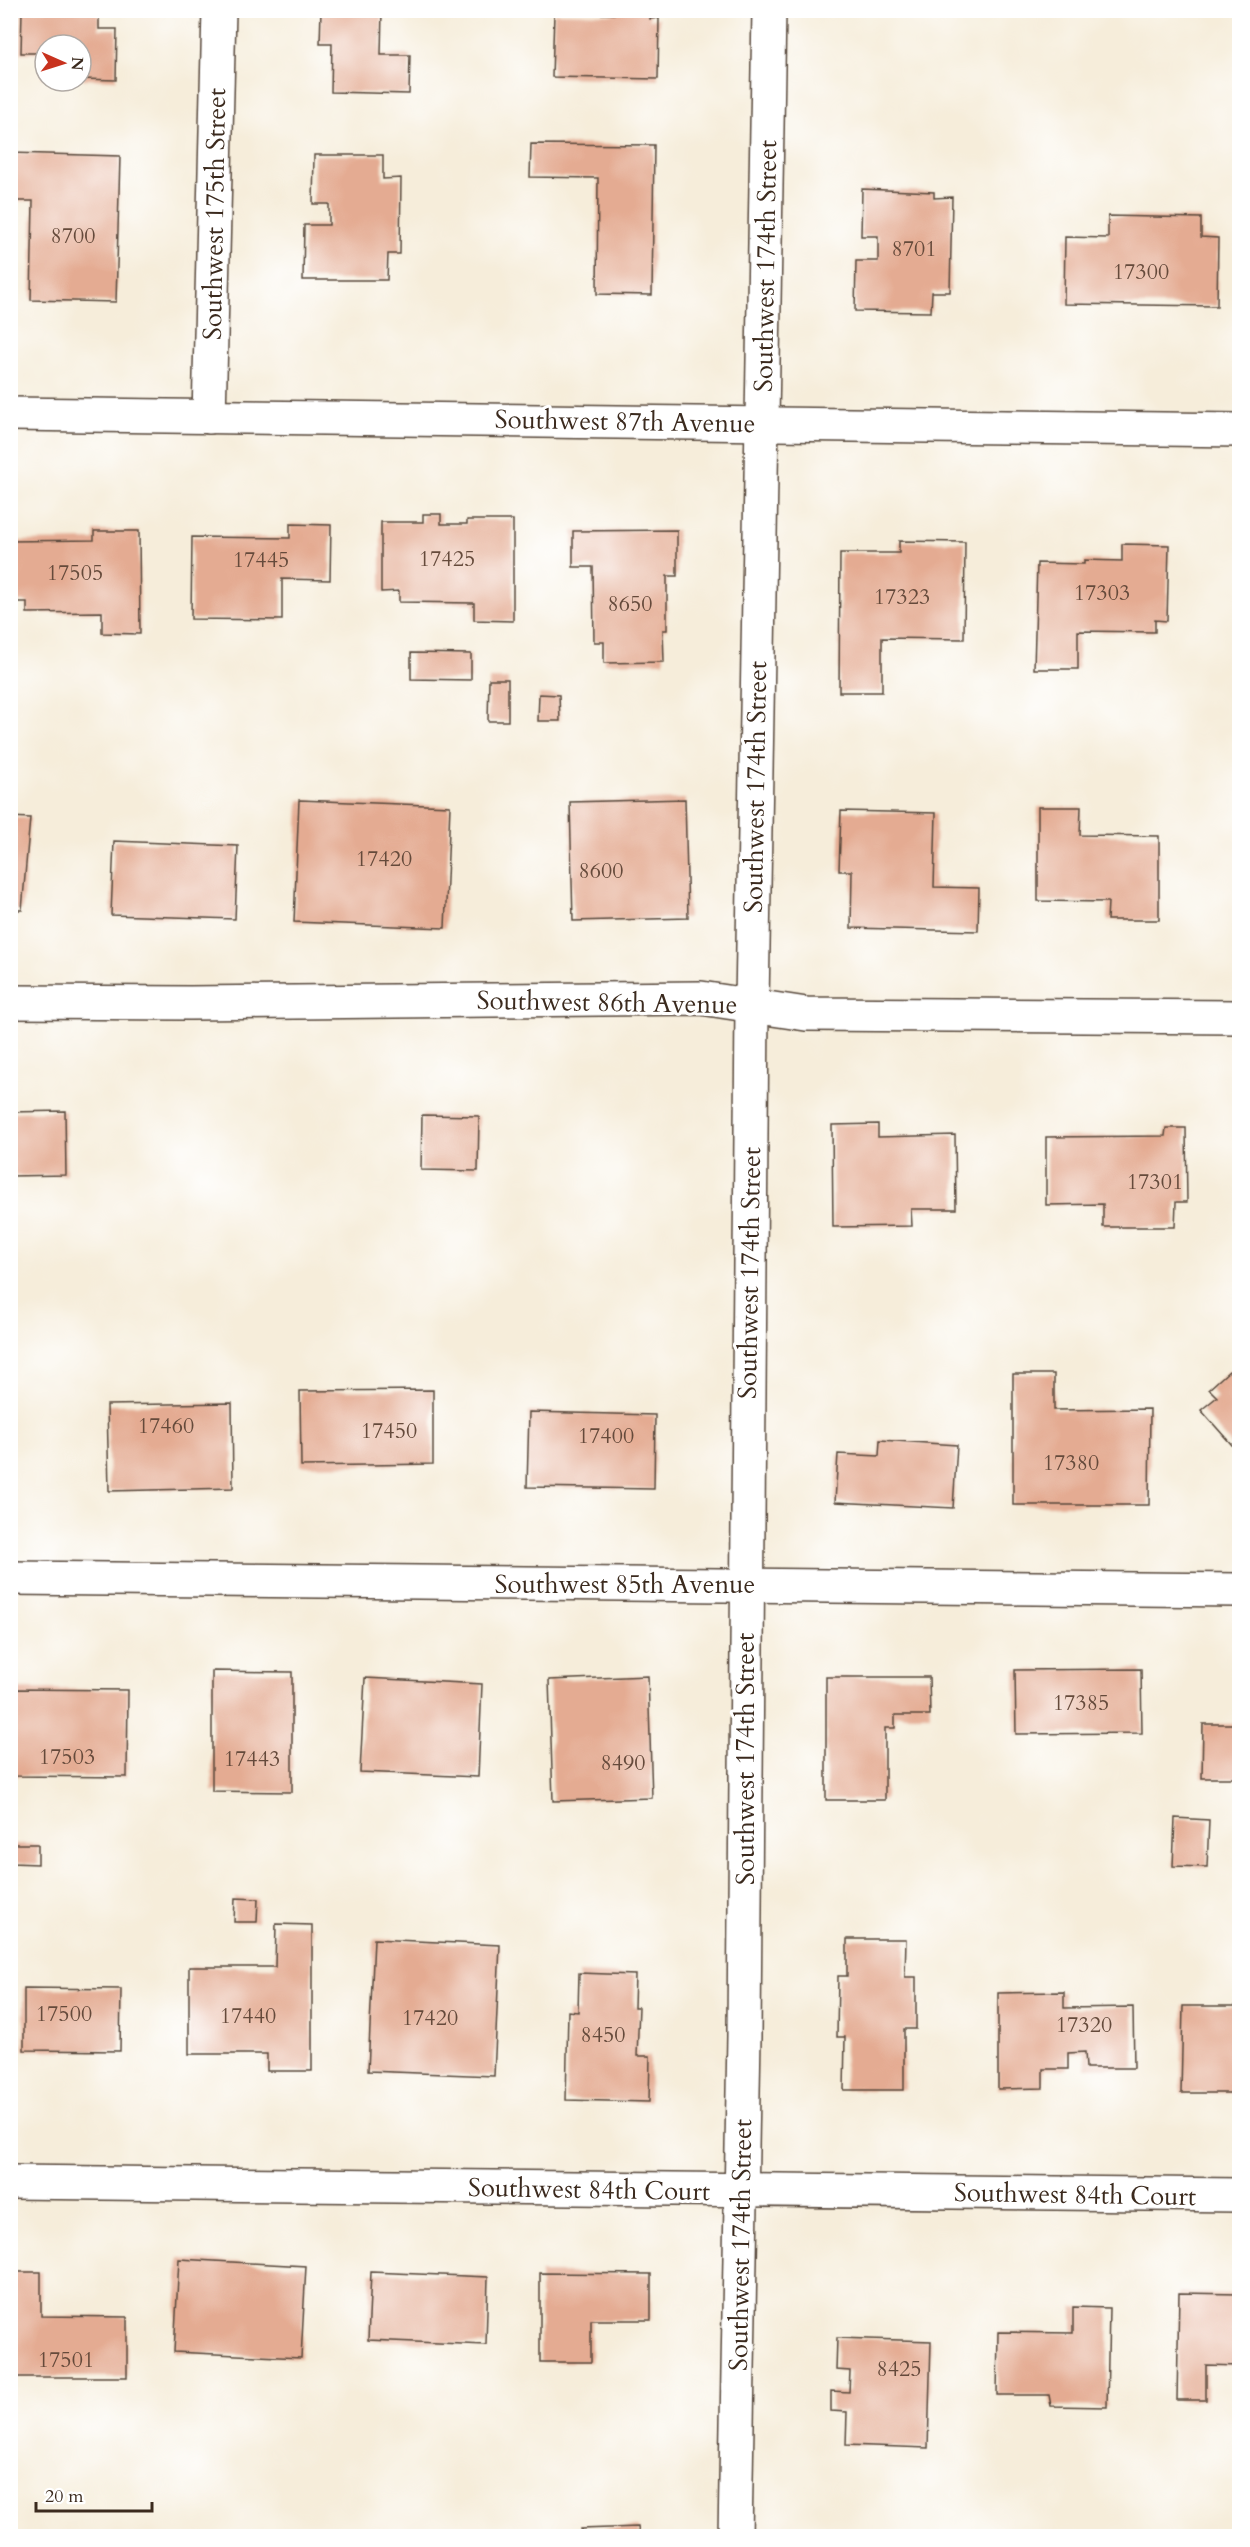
<svg xmlns="http://www.w3.org/2000/svg" width="1250" height="2547" font-family="Cardo,serif">
	<style>
		.building { fill: #e4ab92 }
		.lines { fill: none; stroke-linecap: round; stroke-linejoin: round }
		.minor-casing { stroke: #57473a; stroke-width: 36 }
		.minor { stroke: #fff; stroke-width: 33 }
		.labels { text-anchor: middle; stroke-width: 6; stroke-linejoin: round; paint-order: stroke }
		.number-label { font-size: 22px; fill: #654a3b }
		.street-label { font-size: 26px; fill: #3b2a1e; stroke: #fff }
	</style>
	<rect width="100%" height="100%" fill="#fff"/>
	<filter id="ink" filterUnits="userSpaceOnUse"><feTurbulence type="fractalNoise" baseFrequency=".0167" numOctaves="2"/><feDisplacementMap in="SourceGraphic" scale="12" xChannelSelector="R" yChannelSelector="G"/><feConvolveMatrix kernelMatrix="1 2 1 2 8 2 1 2 1" color-interpolation-filters="sRGB"/></filter>
	<filter id="wash" filterUnits="userSpaceOnUse"><feTurbulence type="fractalNoise" baseFrequency=".008" numOctaves="4" result="noise"/><feDisplacementMap in="SourceGraphic" scale="24" xChannelSelector="R" yChannelSelector="G"/><feGaussianBlur stdDeviation="1.35" result="paint"/><feColorMatrix in="noise" values="0 0 0 0 0 0 0 0 0 0 0 0 0 0 0 0 0 1.4 0 .05"/><feComposite in="paint" operator="in"/></filter>
	<g filter="url(#wash)">
		<rect width="100%" height="100%" fill="#f6edda"/>
		<g id="blocks">
			<!-- building -->
			<g class="building">
				<polygon points="22,10 99,10 99,29 117,29 116,80 81,79 81,45 45,45 45,78 42,78 42,53 21,53"/>
				<polygon points="321,10 382,10 381,55 410,55 409,94 331,92 332,44 320,44"/>
				<polygon points="614,10 650,10 650,19 659,18 658,79 552,77 554,13 614,14"/>
				<polygon points="531,144 654,145 652,295 597,294 598,178 530,177"/>
				<polygon points="10,153 120,156 116,302 31,300 33,201 10,201"/>
				<polygon points="314,155 383,155 383,179 401,178 400,254 388,254 387,280 303,280 304,225 329,225 329,204 313,204"/>
				<polygon points="862,189 934,192 934,198 952,197 950,292 932,292 931,312 855,311 856,261 878,261 878,236 861,236"/>
				<polygon points="1108,216 1201,218 1201,237 1218,238 1217,306 1064,304 1065,237 1108,238"/>
				<polygon points="423,514 441,514 441,524 467,524 467,520 513,520 513,621 474,620 474,603 399,602 399,591 381,592 381,522 423,522"/>
				<polygon points="290,524 331,525 330,580 282,579 282,620 191,619 192,537 290,538"/>
				<polygon points="677,530 677,576 667,576 667,630 663,630 664,662 604,663 604,642 594,642 593,567 573,567 573,531"/>
				<polygon points="94,531 139,531 140,634 102,633 102,612 27,613 27,602 10,602 10,541 94,540"/>
				<polygon points="899,541 965,542 964,639 882,638 882,692 839,692 840,553 899,553"/>
				<polygon points="1122,544 1169,545 1167,621 1155,620 1155,632 1078,631 1078,669 1034,669 1037,563 1084,564 1084,560 1122,561"/>
				<polygon points="411,653 471,654 471,680 411,679"/>
				<polygon points="489,679 508,679 508,721 488,721"/>
				<polygon points="539,694 559,695 560,721 538,721"/>
				<polygon points="685,799 688,918 573,921 570,802"/>
				<polygon points="299,800 450,806 445,928 294,922"/>
				<polygon points="1038,807 1081,807 1080,835 1159,836 1159,920 1107,920 1108,902 1038,901"/>
				<polygon points="841,811 936,813 934,887 979,888 978,931 851,928 852,871 839,871"/>
				<polygon points="10,817 30,818 22,910 10,910"/>
				<polygon points="114,841 238,846 235,919 111,915"/>
				<polygon points="65,1111 66,1175 10,1176 10,1112"/>
				<polygon points="422,1115 479,1116 478,1171 421,1170"/>
				<polygon points="878,1124 878,1137 955,1135 956,1209 911,1209 912,1226 833,1227 832,1125"/>
				<polygon points="1166,1128 1186,1128 1187,1202 1176,1202 1175,1227 1103,1227 1103,1204 1046,1205 1046,1137 1165,1136"/>
				<polygon points="1229,1371 1236,1379 1240,1375 1240,1454 1201,1410 1217,1397 1209,1389"/>
				<polygon points="1013,1374 1054,1374 1054,1410 1150,1409 1149,1505 1013,1505"/>
				<polygon points="433,1390 433,1464 301,1466 300,1391"/>
				<polygon points="232,1403 233,1488 109,1491 107,1405"/>
				<polygon points="529,1412 655,1415 654,1489 527,1487"/>
				<polygon points="880,1440 957,1445 953,1508 835,1502 838,1454 879,1456"/>
				<polygon points="1141,1669 1142,1733 1016,1734 1015,1670"/>
				<polygon points="212,1671 292,1672 292,1792 212,1791"/>
				<polygon points="648,1676 652,1798 553,1801 549,1680"/>
				<polygon points="826,1677 929,1677 930,1715 895,1715 895,1728 885,1728 885,1800 826,1800"/>
				<polygon points="365,1678 482,1684 478,1777 360,1772"/>
				<polygon points="10,1689 128,1690 127,1777 10,1776"/>
				<polygon points="1203,1724 1240,1724 1240,1778 1202,1778"/>
				<polygon points="1175,1818 1209,1820 1207,1867 1173,1866"/>
				<polygon points="11,1844 38,1844 38,1864 11,1863"/>
				<polygon points="235,1898 258,1899 257,1922 234,1922"/>
				<polygon points="276,1924 312,1925 312,2071 267,2071 267,2054 189,2054 189,1967 275,1967"/>
				<polygon points="374,1939 500,1945 494,2076 368,2071"/>
				<polygon points="847,1939 906,1939 905,1977 916,1977 916,2029 904,2029 904,2090 844,2090 845,2037 837,2037 838,1976 847,1976"/>
				<polygon points="579,1973 635,1975 634,2007 639,2007 637,2056 650,2056 649,2102 566,2100 568,2011 578,2012"/>
				<polygon points="24,1988 121,1989 120,2051 24,2050"/>
				<polygon points="1064,1992 1064,2008 1133,2007 1134,2068 1086,2068 1085,2052 1068,2053 1068,2069 1043,2069 1043,2088 998,2089 998,1993"/>
				<polygon points="1183,2006 1240,2006 1240,2070 1233,2070 1233,2093 1181,2093"/>
				<polygon points="179,2259 306,2266 301,2358 174,2352"/>
				<polygon points="10,2272 41,2272 41,2316 127,2317 127,2377 10,2377"/>
				<polygon points="371,2272 488,2277 486,2345 368,2340"/>
				<polygon points="540,2273 651,2274 651,2320 591,2320 591,2362 540,2362"/>
				<polygon points="1179,2293 1240,2294 1240,2366 1206,2365 1206,2400 1177,2400"/>
				<polygon points="1073,2307 1109,2308 1107,2407 1051,2406 1049,2395 997,2395 998,2332 1073,2333"/>
				<polygon points="837,2338 931,2341 928,2448 846,2445 847,2412 831,2411 831,2391 849,2392 850,2371 836,2370"/>
				<polygon points="638,2527 639,2536 581,2536 581,2529"/>
			</g>
		</g>
	</g>
	<g filter="url(#ink)">
		<use href="#blocks" fill-opacity="0" stroke="#57473a" stroke-width="1.5"/>
		<g class="lines">
			<defs>
				<g id="minor">
					<polyline points="10,414 1240,430"/>
					<polyline points="209,417 219,10"/>
					<polyline points="10,1002 190,1003 701,998 806,1014 1240,1017"/>
					<polyline points="10,1578 1240,1590"/>
					<polyline points="10,2182 1240,2195"/>
					<polyline points="735,2536 744,2036 752,1004 769,10"/>
				</g>
			</defs>
			<!-- minor casing -->
			<use href="#minor" class="minor-casing"/>
			<!-- minor -->
			<use href="#minor" class="minor"/>
		</g>
	</g>
	<g class="labels">
		<!-- number labels -->
		<g class="number-label">
			<text x="73" y="243">8700</text>
			<text x="914" y="256">8701</text>
			<text x="1141" y="279">17300</text>
			<text x="447" y="566">17425</text>
			<text x="261" y="567">17445</text>
			<text x="75" y="580">17505</text>
			<text x="1102" y="600">17303</text>
			<text x="902" y="604">17323</text>
			<text x="630" y="611">8650</text>
			<text x="384" y="866">17420</text>
			<text x="601" y="878">8600</text>
			<text x="1155" y="1189">17301</text>
			<text x="166" y="1433">17460</text>
			<text x="389" y="1438">17450</text>
			<text x="606" y="1443">17400</text>
			<text x="1071" y="1470">17380</text>
			<text x="1081" y="1710">17385</text>
			<text x="67" y="1764">17503</text>
			<text x="252" y="1766">17443</text>
			<text x="623" y="1770">8490</text>
			<text x="64" y="2021">17500</text>
			<text x="248" y="2023">17440</text>
			<text x="430" y="2025">17420</text>
			<text x="1084" y="2032">17320</text>
			<text x="603" y="2042">8450</text>
			<text x="66" y="2367">17501</text>
			<text x="899" y="2376">8425</text>
		</g>
		<!-- street labels -->
		<g class="street-label">
			<text transform="translate(214 214) rotate(-89)" y="9">Southwest 175th Street</text>
			<text transform="translate(765 266) rotate(-89)" y="9">Southwest 174th Street</text>
			<text transform="translate(625 421) rotate(1)" y="9">Southwest 87th Avenue</text>
			<text transform="translate(755 787) rotate(-89)" y="9">Southwest 174th Street</text>
			<text transform="translate(607 1002) rotate(1)" y="9">Southwest 86th Avenue</text>
			<text transform="translate(749 1273) rotate(-89)" y="9">Southwest 174th Street</text>
			<text x="625" y="1593">Southwest 85th Avenue</text>
			<text transform="translate(745 1759) rotate(-90)" y="9">Southwest 174th Street</text>
			<text transform="translate(589 2189) rotate(1)" y="9">Southwest 84th Court</text>
			<text transform="translate(1075 2194) rotate(1)" y="9">Southwest 84th Court</text>
			<text transform="translate(740 2245) rotate(-89)" y="9">Southwest 174th Street</text>
		</g>
	</g>
	<!-- margin -->
	<rect width="1250" height="2547" fill="none" stroke="#fff" stroke-width="36"/>
	<!-- north arrow -->
	<g transform="translate(63 63) rotate(93)"><circle r="28" fill="#ffffff" stroke="#b1aaa5" stroke-width="1.5"/>
	<path d="M0-4.5L10 22L0 15L-10 22Z" fill="#c8321e"/>
	<text y="-9" font-size="16" font-weight="bold" text-anchor="middle" fill="#3b2a1e">N</text>
	</g>
	<!-- scale -->
	<path d="M36 2502v9h116v-9" fill="none" stroke="#3b2a1e" stroke-width="3"/>
	<text x="45" y="2502" font-size="18" fill="#3b2a1e" stroke="#ffffff" stroke-width="4.5" paint-order="stroke">20 m</text>
</svg>
